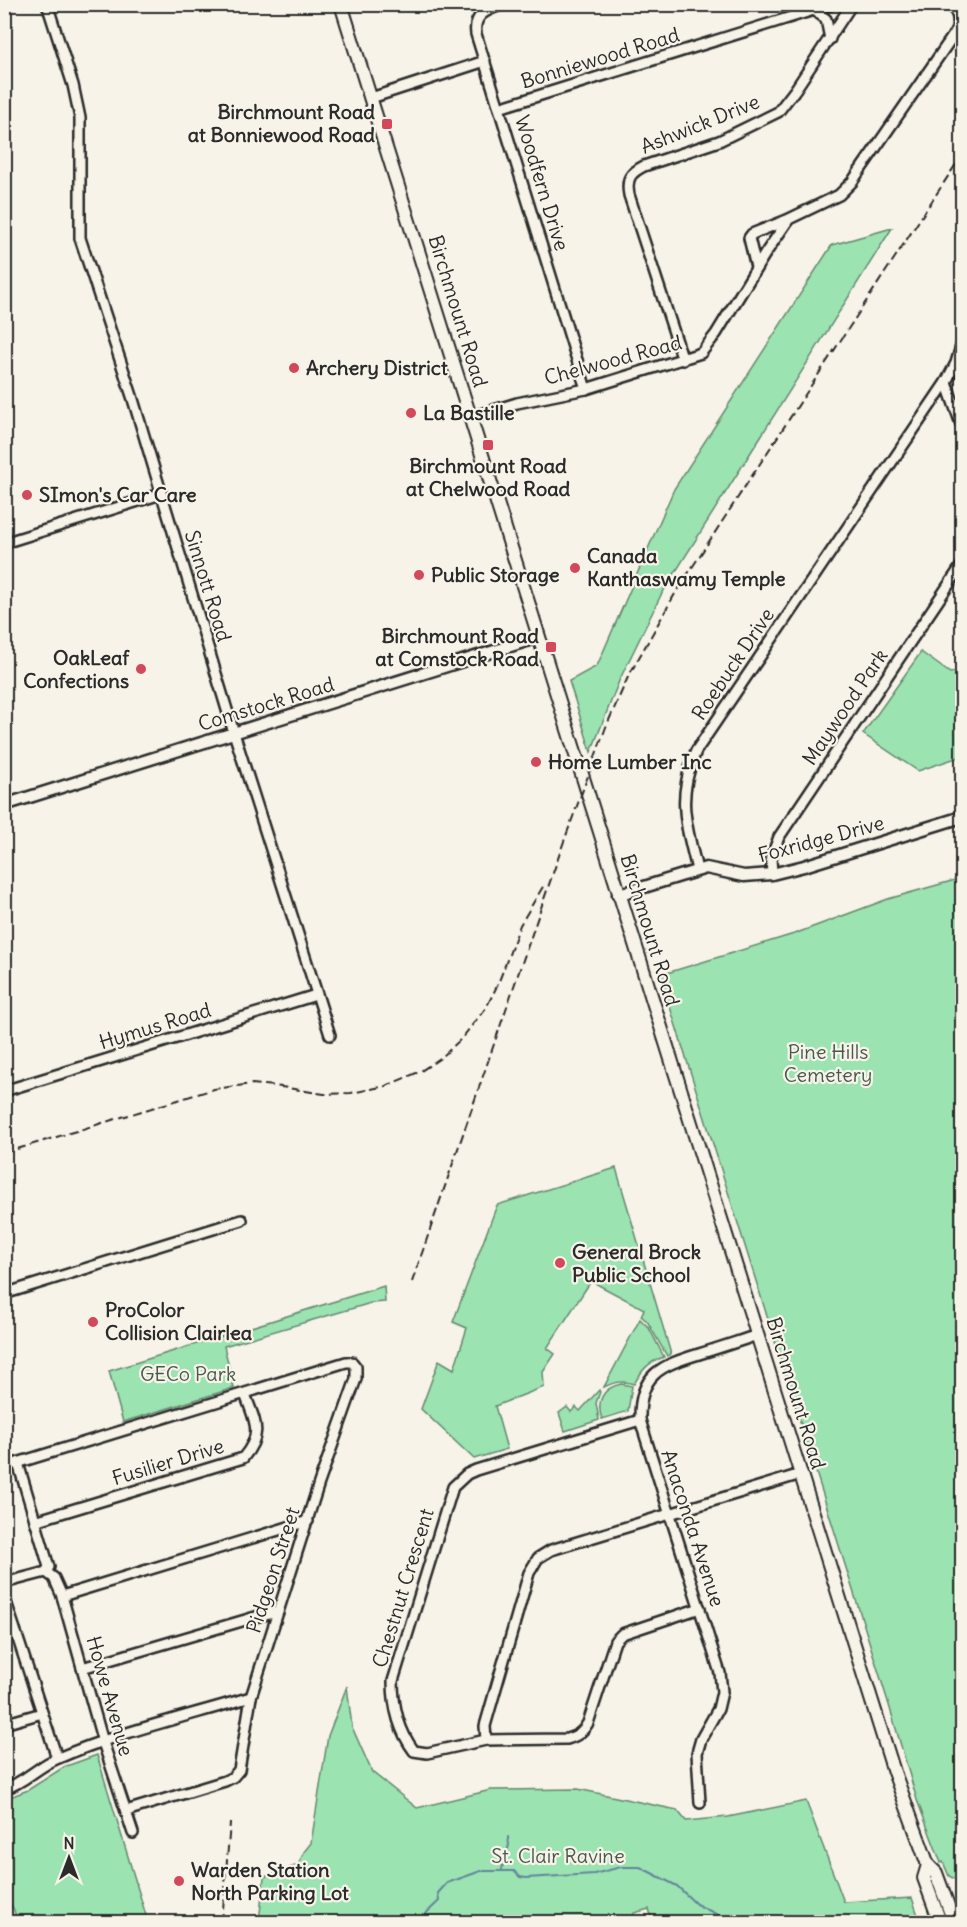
<svg xmlns="http://www.w3.org/2000/svg" width="967" height="1927" font-family="Delius,sans-serif">
	<style>
		.green { fill: #9be3b1; stroke: #63876e; stroke-width: 1.5 }
		.lines { fill: none; stroke-linecap: round; stroke-linejoin: round }
		.stream { stroke: #62859b; stroke-width: 2 }
		.minor-casing { stroke: #2b2b2b; stroke-width: 14 }
		.tertiary-casing { stroke: #2b2b2b; stroke-width: 15 }
		.secondary-casing { stroke: #2b2b2b; stroke-width: 16 }
		.minor { stroke: #f7f3e8; stroke-width: 9 }
		.tertiary { stroke: #f7f3e8; stroke-width: 10 }
		.secondary { stroke: #f7f3e8; stroke-width: 12 }
		.rail { stroke: #2b2b2b; stroke-width: 2; stroke-dasharray: 9 4.5; stroke-linecap: butt }
		.poi-dot { fill: #d1495b; stroke: #f7f3e8; stroke-width: 2 }
		.labels { text-anchor: middle; stroke-width: 4.5; stroke-linejoin: round; paint-order: stroke }
		.street-label { font-size: 20px; fill: #2b2b2b; stroke: #f7f3e8 }
		.poi-label { font-size: 20px; font-weight: bold; fill: #2b2b2b; stroke: #f7f3e8; text-anchor: start }
		.park-label { font-size: 20px; fill: #47594c; stroke: #f7f3e8 }
	</style>
	<rect width="100%" height="100%" fill="#f7f3e8"/>
	<filter id="ink" filterUnits="userSpaceOnUse"><feTurbulence type="fractalNoise" baseFrequency=".0167" numOctaves="2"/><feDisplacementMap in="SourceGraphic" scale="12" xChannelSelector="R" yChannelSelector="G"/><feConvolveMatrix kernelMatrix="1 2 1 2 8 2 1 2 1" color-interpolation-filters="sRGB"/></filter>
	<g filter="url(#ink)">
		<!-- green -->
		<g class="green">
			<polygon points="892,228 661,595 619,681 591,752 569,681 597,666 674,489 832,245"/>
			<polygon points="921,652 950,673 962,670 962,756 918,771 863,734"/>
			<polygon points="962,878 962,1883 949,1876 943,1862 941,1863 917,1800 889,1705 660,975 794,934 888,899"/>
			<polygon points="616,1168 671,1354 667,1356 647,1321 641,1316 644,1309 591,1281 547,1348 555,1354 543,1372 544,1387 495,1406 507,1449 474,1459 421,1409 439,1360 454,1369 467,1328 453,1322 497,1205"/>
			<polygon points="384,1286 385,1302 371,1303 224,1346 234,1388 123,1422 109,1371"/>
			<path d="M 640,1319 L 649,1328 L 664,1357 C 648,1362 642,1370 634,1384 C 622,1380 615,1382 604,1387 Z"/>
			<path d="M 621,1384 L 632,1386 L 628,1411 L 602,1419 C 596,1402 602,1388 621,1384 Z"/>
			<polygon points="599,1390 600,1392 596,1403 599,1420 565,1431 559,1413 567,1407 571,1412 576,1407 580,1411"/>
			<polygon points="347,1686 352,1727 372,1772 417,1808 491,1790 578,1789 677,1810 686,1821 728,1817 806,1801 844,1902 912,1898 919,1918 909,1922 653,1922 649,1909 634,1913 632,1922 259,1922 264,1877 298,1865 304,1852 311,1843 328,1736"/>
			<polygon points="97,1755 148,1922 17,1922 14,1910 5,1896 5,1799 28,1790 64,1767"/>
		</g>
		<g class="lines">
			<!-- stream -->
			<g class="stream">
				<polyline points="502,1869 509,1845 508,1837"/>
				<polyline points="417,1922 439,1901 438,1893 447,1883 481,1871 514,1871 520,1877 526,1878 594,1874 621,1867 640,1867 677,1886 696,1904 732,1922"/>
				<polyline points="882,1922 909,1917"/>
			</g>
			<defs>
				<g id="minor">
					<polyline points="47,4 73,85 80,118 80,238 132,396 234,733 330,1035"/>
					<path d="M 504,4 C 487,10 473,14 476,34 L 586,389"/>
					<polyline points="4,6 10,4"/>
					<polyline points="814,10 826,19 830,39"/>
					<polyline points="371,98 485,61"/>
					<polyline points="499,108 833,4"/>
					<polyline points="756,267 749,238 752,234 787,220"/>
					<path d="M 683,360 L 629,195 C 626,179 630,173 644,166 L 719,141 L 778,112 L 795,90 L 852,4"/>
					<polyline points="946,382 962,427"/>
					<path d="M 471,417 L 517,403 L 586,389 L 701,353 L 716,334 L 765,254 L 789,219 L 839,195 L 852,182 L 955,33 C 961,22 959,12 949,4"/>
					<polyline points="4,543 161,494"/>
					<path d="M 697,870 C 686,823 676,799 696,751 L 946,382 L 956,363 L 962,343"/>
					<polyline points="772,874 771,858 779,837 962,565"/>
					<polyline points="4,1091 316,995"/>
					<polyline points="4,1294 242,1220"/>
					<path d="M 640,1420 L 476,1470 L 467,1474 L 453,1487 L 393,1681 C 393,1705 399,1731 414,1751 L 427,1753 L 486,1740 L 567,1739 C 577,1736 582,1733 588,1723 L 615,1641 L 622,1634 L 700,1608"/>
					<polyline points="18,1463 49,1567 46,1572"/>
					<polyline points="4,1467 346,1362 352,1362 356,1367 356,1379 319,1483 251,1697 239,1770 233,1777 225,1781 126,1811"/>
					<path d="M 35,1521 L 243,1458 C 264,1433 255,1422 245,1394"/>
					<polyline points="4,1583 46,1572 54,1578 62,1596 103,1742 133,1833"/>
					<polyline points="4,1596 57,1758"/>
					<polyline points="62,1596 308,1521"/>
					<polyline points="82,1668 259,1616 278,1612"/>
					<polyline points="4,1724 42,1713"/>
					<polyline points="486,1740 485,1726 529,1573 538,1558 551,1550 801,1474"/>
					<path d="M 4,1789 C 24,1783 37,1767 56,1759 C 116,1733 188,1716 251,1697"/>
					<path d="M 700,1803 L 697,1753 L 701,1739 L 718,1709 L 722,1692 L 720,1673 L 640,1420 C 639,1374 660,1366 699,1354 C 719,1348 739,1341 758,1335"/>
				</g>
				<g id="tertiary">
					<polyline points="4,805 539,637"/>
					<polyline points="618,895 706,868 744,876 772,874 804,866 962,817"/>
				</g>
				<g id="secondary">
					<polyline points="341,4 894,1772 928,1865 936,1873 954,1922"/>
					<polyline points="928,1865 924,1878 940,1922"/>
				</g>
			</defs>
			<!-- minor casing -->
			<use href="#minor" class="minor-casing"/>
			<!-- tertiary casing -->
			<use href="#tertiary" class="tertiary-casing"/>
			<!-- secondary casing -->
			<use href="#secondary" class="secondary-casing"/>
			<!-- minor -->
			<use href="#minor" class="minor"/>
			<!-- tertiary -->
			<use href="#tertiary" class="tertiary"/>
			<!-- secondary -->
			<use href="#secondary" class="secondary"/>
			<!-- rail -->
			<g class="rail">
				<polyline points="4,1153 214,1089 252,1084 275,1086 324,1094 351,1093 386,1086 421,1071 442,1057 461,1039 486,1008 498,984 520,925 544,885"/>
				<polyline points="412,1282 563,844 606,727 628,677 676,592 962,155"/>
				<polyline points="222,1922 230,1823"/>
			</g>
		</g>
	</g>
	<!-- markers -->
	<g class="poi-dot">
		<rect x="381" y="118" width="12" height="12" rx="3"/>
		<circle cx="294" cy="368" r="6"/>
		<circle cx="411" cy="413" r="6"/>
		<rect x="482" y="439" width="12" height="12" rx="3"/>
		<circle cx="27" cy="495" r="6"/>
		<circle cx="575" cy="568" r="6"/>
		<circle cx="419" cy="575" r="6"/>
		<rect x="545" y="641" width="12" height="12" rx="3"/>
		<circle cx="141" cy="669" r="6"/>
		<circle cx="536" cy="762" r="6"/>
		<circle cx="560" cy="1263" r="6"/>
		<circle cx="93" cy="1322" r="6"/>
		<circle cx="179" cy="1881" r="6"/>
	</g>
	<g class="labels">
		<!-- street labels -->
		<g class="street-label">
			<text transform="translate(600 58) rotate(-17)" y="7">Bonniewood Road</text>
			<text transform="translate(700 124) rotate(-22)" y="7">Ashwick Drive</text>
			<text transform="translate(542 183) rotate(73)" y="7">Woodfern Drive</text>
			<text transform="translate(458 311) rotate(73)" y="7">Birchmount Road</text>
			<text transform="translate(613 360) rotate(-15)" y="7">Chelwood Road</text>
			<text transform="translate(208 586) rotate(73)" y="7">Sinnott Road</text>
			<text transform="translate(733 664) rotate(-56)" y="7">Roebuck Drive</text>
			<text transform="translate(266 704) rotate(-17)" y="7">Comstock Road</text>
			<text transform="translate(845 707) rotate(-56)" y="7">Maywood Park</text>
			<text transform="translate(821 839) rotate(-15)" y="7">Foxridge Drive</text>
			<text transform="translate(650 930) rotate(73)" y="7">Birchmount Road</text>
			<text transform="translate(155 1026) rotate(-17)" y="7">Hymus Road</text>
			<text transform="translate(796 1393) rotate(73)" y="7">Birchmount Road</text>
			<text transform="translate(168 1462) rotate(-17)" y="7">Fusilier Drive</text>
			<text transform="translate(693 1528) rotate(72)" y="7">Anaconda Avenue</text>
			<text transform="translate(273 1570) rotate(-72)" y="7">Pidgeon Street</text>
			<text transform="translate(403 1588) rotate(-73)" y="7">Chestnut Crescent</text>
			<text transform="translate(110 1696) rotate(74)" y="7">Howe Avenue</text>
		</g>
		<!-- poi labels -->
		<g class="poi-label">
			<text x="375" y="119" text-anchor="end">Birchmount Road<tspan x="375" dy="23">at Bonniewood Road</tspan></text>
			<text x="306" y="375">Archery District</text>
			<text x="423" y="420">La Bastille</text>
			<text x="488" y="473" text-anchor="middle">Birchmount Road<tspan x="488" dy="23">at Chelwood Road</tspan></text>
			<text x="39" y="502">SImon's Car Care</text>
			<text x="587" y="563">Canada<tspan x="587" dy="23">Kanthaswamy Temple</tspan></text>
			<text x="431" y="582">Public Storage</text>
			<text x="539" y="643" text-anchor="end">Birchmount Road<tspan x="539" dy="23">at Comstock Road</tspan></text>
			<text x="129" y="665" text-anchor="end">OakLeaf<tspan x="129" dy="23">Confections</tspan></text>
			<text x="548" y="769">Home Lumber Inc</text>
			<text x="572" y="1259">General Brock<tspan x="572" dy="23">Public School</tspan></text>
			<text x="105" y="1317">ProColor<tspan x="105" dy="23">Collision Clairlea</tspan></text>
			<text x="191" y="1877">Warden Station<tspan x="191" dy="23">North Parking Lot</tspan></text>
		</g>
		<!-- park labels -->
		<g class="park-label">
			<text x="828" y="1059">Pine Hills<tspan x="828" dy="23">Cemetery</tspan></text>
			<text x="188" y="1381">GECo Park</text>
			<text x="558" y="1863">St. Clair Ravine</text>
		</g>
	</g>
	<!-- margin -->
	<rect width="967" height="1927" fill="none" stroke="#f7f3e8" stroke-width="24"/>
	<rect x="12" y="12" width="943" height="1903" fill="none" stroke="#2b2b2b" stroke-width="2" filter="url(#ink)"/>
	<!-- north arrow -->
	<g transform="translate(69 1858)" stroke="#f7f3e8" stroke-width="4.5" paint-order="stroke">
	<path d="M0-4.5L10 22L0 15L-10 22Z" fill="#2b2b2b"/>
	<text y="-9" font-size="16" font-weight="bold" text-anchor="middle" fill="#2b2b2b">N</text>
	</g>
</svg>
